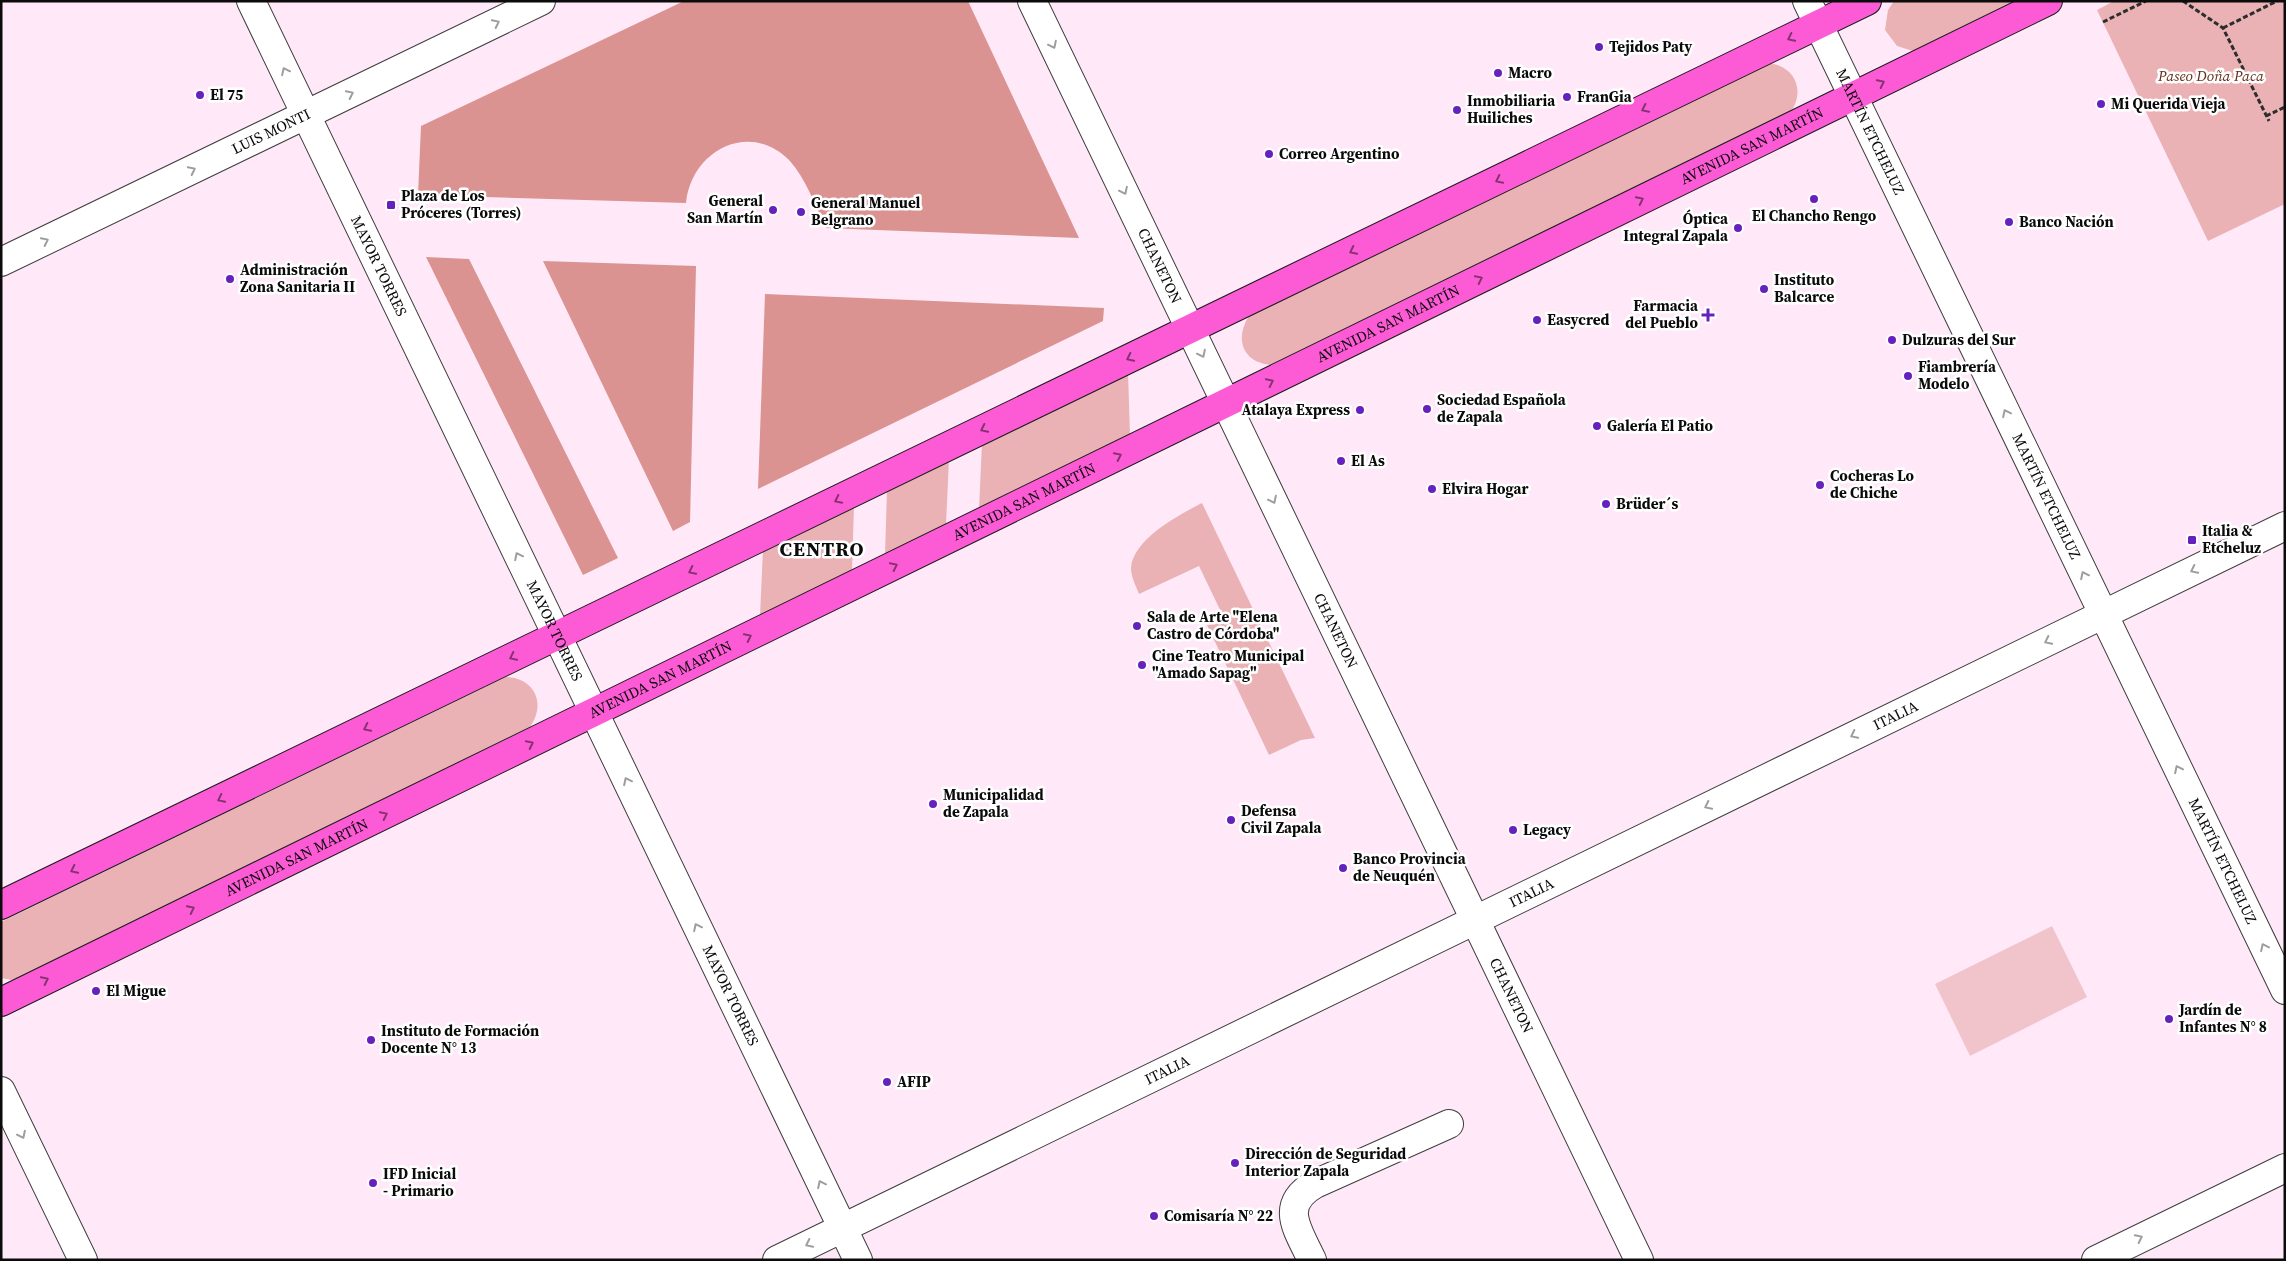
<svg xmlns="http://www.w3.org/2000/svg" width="2286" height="1261" font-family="'Source Serif 4',serif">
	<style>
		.green { fill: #eab2b4 }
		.forest { fill: #db9391 }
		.pitch { fill: #f1c4cc }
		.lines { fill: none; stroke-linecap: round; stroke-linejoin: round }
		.minor-casing { stroke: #3e3e3e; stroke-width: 30 }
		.major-casing { stroke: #1c1c1c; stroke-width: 30 }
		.path { stroke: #2d2d2d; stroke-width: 3; stroke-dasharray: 5 2.5; stroke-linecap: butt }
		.minor { stroke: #fff; stroke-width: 28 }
		.major { stroke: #fd5bd6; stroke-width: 28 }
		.oneway { stroke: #9d9d9d }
		.oneway2 { stroke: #843370 }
		.poi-dot { fill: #6520be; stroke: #fff; stroke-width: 2 }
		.labels { text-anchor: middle; stroke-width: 5; stroke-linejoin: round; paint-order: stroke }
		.poi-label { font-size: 15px; font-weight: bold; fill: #0b0b0b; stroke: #fff; text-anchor: start }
		.park-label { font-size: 15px; font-style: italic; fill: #642e1a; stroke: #fff }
		.street-label { font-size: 15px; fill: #0b0b0b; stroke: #fff }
		.district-label { font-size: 20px; font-weight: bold; letter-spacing: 1px; fill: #0b0b0b; stroke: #fff }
	</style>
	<rect width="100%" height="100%" fill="#ffe9f9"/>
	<!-- green -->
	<g class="green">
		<polygon points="1894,1 2024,1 1916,52 1897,46 1885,30 1888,10"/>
		<polygon points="2114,1 2285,1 2285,204 2208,241 2097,10"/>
		<path d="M 1766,63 C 1795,64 1807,92 1789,114 L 1271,365 C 1243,363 1234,339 1249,316 Z"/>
		<polygon points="1128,372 1130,436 979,509 982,443"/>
		<polygon points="949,459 946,525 885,555 887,489"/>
		<path d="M 1202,503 L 1315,738 L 1301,740 L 1269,755 L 1207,625 L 1223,616 L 1199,566 L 1139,594 C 1136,586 1131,577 1131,568 C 1133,539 1179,515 1202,503 Z"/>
		<polygon points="854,505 852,571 760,616 763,549"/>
		<path d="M 506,677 C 535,678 547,705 529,728 L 21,977 L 11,980 L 1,978 L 1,922 Z"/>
	</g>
	<!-- forest -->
	<g class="forest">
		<path d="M 684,1 L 968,1 L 1079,238 L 826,228 C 815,206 806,178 789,160 C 749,120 691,151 686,203 L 418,195 L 421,126 Z"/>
		<polygon points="426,257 469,259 618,558 583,575"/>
		<polygon points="543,261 696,266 690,522 673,531"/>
		<polygon points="765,294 1104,308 1103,321 758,489"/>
	</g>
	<!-- pitch -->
	<polygon class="pitch" points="2052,926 2087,997 1970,1056 1935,984"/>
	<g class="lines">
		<defs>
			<g id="minor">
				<path id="s1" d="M 251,1 L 858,1260"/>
				<path id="s2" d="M 1032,1 L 1639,1260"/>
				<path id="s3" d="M 1807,1 L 2285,990"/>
				<path id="s4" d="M 1,262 L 541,1"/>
				<polyline points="1,1091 83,1260"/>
				<path id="s5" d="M 777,1260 L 2285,526"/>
				<path d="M 1312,1260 C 1298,1230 1278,1205 1315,1184 L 1449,1124"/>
				<polyline points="2096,1260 2285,1168"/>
			</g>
			<g id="major">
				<polyline points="1,905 1867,1"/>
				<path id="s6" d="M 1,1002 L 2048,1"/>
			</g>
		</defs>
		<!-- minor casing -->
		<use href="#minor" class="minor-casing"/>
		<!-- major casing -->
		<use href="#major" class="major-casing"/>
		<!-- path -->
		<g class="path">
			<polyline points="2183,1 2223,28 2269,121"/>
			<polyline points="2103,22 2146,1"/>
			<polyline points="2223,28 2277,1"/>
			<polyline points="2266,116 2285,107"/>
		</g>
		<!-- minor -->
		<use href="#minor" class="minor"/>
		<!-- major -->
		<use href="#major" class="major"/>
	</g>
	<!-- one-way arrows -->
	<defs><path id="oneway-chevron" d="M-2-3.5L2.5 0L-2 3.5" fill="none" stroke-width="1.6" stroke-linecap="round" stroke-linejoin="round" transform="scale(1.25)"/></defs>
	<g class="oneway">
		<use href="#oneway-chevron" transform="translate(496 23) rotate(-26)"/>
		<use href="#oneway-chevron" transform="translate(1053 45) rotate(64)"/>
		<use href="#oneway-chevron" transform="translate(285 71) rotate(-116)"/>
		<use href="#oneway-chevron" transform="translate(350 94) rotate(-26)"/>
		<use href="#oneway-chevron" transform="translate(192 170) rotate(-26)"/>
		<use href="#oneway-chevron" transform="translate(1124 191) rotate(64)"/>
		<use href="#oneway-chevron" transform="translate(45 241) rotate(-26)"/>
		<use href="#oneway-chevron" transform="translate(1202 354) rotate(64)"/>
		<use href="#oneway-chevron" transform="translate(2006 413) rotate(-116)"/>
		<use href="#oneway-chevron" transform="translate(1273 500) rotate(64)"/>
		<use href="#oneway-chevron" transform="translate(518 556) rotate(-116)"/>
		<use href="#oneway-chevron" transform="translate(2194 570) rotate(154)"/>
		<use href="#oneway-chevron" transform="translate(2084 575) rotate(-116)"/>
		<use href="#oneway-chevron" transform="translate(2048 641) rotate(154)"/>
		<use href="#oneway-chevron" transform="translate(1854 735) rotate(154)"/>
		<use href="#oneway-chevron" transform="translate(2178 769) rotate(-116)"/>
		<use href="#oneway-chevron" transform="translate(627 781) rotate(-116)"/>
		<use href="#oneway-chevron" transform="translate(1708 806) rotate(154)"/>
		<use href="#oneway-chevron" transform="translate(697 927) rotate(-116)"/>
		<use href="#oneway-chevron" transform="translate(2264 947) rotate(-116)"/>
		<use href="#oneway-chevron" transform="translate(22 1135) rotate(64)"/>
		<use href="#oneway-chevron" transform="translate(821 1184) rotate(-116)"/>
		<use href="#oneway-chevron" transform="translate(2139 1238) rotate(-26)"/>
		<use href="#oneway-chevron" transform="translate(809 1244) rotate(154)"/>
	</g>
	<g class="oneway2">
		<use href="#oneway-chevron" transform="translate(1791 38) rotate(154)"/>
		<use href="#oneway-chevron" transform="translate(1881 83) rotate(-26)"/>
		<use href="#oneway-chevron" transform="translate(1645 109) rotate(154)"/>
		<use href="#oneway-chevron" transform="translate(1499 180) rotate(154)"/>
		<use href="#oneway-chevron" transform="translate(1640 200) rotate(-26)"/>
		<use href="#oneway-chevron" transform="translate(1353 251) rotate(154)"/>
		<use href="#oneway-chevron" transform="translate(1479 279) rotate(-26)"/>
		<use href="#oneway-chevron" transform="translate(1130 358) rotate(154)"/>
		<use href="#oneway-chevron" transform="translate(1270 382) rotate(-26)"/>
		<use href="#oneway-chevron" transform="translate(984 429) rotate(154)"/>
		<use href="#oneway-chevron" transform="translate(1118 456) rotate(-26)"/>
		<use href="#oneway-chevron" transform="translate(838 500) rotate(154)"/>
		<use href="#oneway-chevron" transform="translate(894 566) rotate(-26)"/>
		<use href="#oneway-chevron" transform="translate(692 571) rotate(154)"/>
		<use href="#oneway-chevron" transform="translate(748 637) rotate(-26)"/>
		<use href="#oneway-chevron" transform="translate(513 657) rotate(154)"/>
		<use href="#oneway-chevron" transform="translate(367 728) rotate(154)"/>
		<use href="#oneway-chevron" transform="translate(530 744) rotate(-26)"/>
		<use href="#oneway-chevron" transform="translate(221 799) rotate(154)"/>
		<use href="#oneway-chevron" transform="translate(384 815) rotate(-26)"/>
		<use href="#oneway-chevron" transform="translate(74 870) rotate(154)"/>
		<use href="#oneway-chevron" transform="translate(191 909) rotate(-26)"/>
		<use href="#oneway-chevron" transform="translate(45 980) rotate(-26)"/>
	</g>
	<!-- markers -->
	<g class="poi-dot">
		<circle cx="1599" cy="47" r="5"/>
		<circle cx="1498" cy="73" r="5"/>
		<circle cx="200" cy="95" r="5"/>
		<circle cx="1567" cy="97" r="5"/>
		<circle cx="2101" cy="104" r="5"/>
		<circle cx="1457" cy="110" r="5"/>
		<circle cx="1269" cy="154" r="5"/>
		<circle cx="1814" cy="199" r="5"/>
		<rect x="386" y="200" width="10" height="10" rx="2.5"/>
		<circle cx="773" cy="210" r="5"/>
		<circle cx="801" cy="212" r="5"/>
		<circle cx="2009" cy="222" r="5"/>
		<circle cx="1738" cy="228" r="5"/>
		<circle cx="230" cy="279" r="5"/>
		<circle cx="1764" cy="289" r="5"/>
		<path d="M1705.5 307.5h5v5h5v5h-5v5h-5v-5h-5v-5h5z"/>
		<circle cx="1537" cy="320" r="5"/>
		<circle cx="1892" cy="340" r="5"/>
		<circle cx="1908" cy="376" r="5"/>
		<circle cx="1427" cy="409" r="5"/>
		<circle cx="1360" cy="410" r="5"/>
		<circle cx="1597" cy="426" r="5"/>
		<circle cx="1341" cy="461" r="5"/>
		<circle cx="1820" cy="485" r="5"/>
		<circle cx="1432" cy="489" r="5"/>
		<circle cx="1606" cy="504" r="5"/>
		<rect x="2187" y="535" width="10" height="10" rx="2.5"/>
		<circle cx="1137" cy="626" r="5"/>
		<circle cx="1142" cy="665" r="5"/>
		<circle cx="933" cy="804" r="5"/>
		<circle cx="1231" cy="820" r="5"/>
		<circle cx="1513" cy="830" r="5"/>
		<circle cx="1343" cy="868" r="5"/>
		<circle cx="96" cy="991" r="5"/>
		<circle cx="2169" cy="1019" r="5"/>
		<circle cx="371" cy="1040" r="5"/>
		<circle cx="887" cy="1082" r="5"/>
		<circle cx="1235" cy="1163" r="5"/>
		<circle cx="373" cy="1183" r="5"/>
		<circle cx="1154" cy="1216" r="5"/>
	</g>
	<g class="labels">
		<!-- poi labels -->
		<g class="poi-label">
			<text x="1609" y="52">Tejidos Paty</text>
			<text x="1508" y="78">Macro</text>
			<text x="210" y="100">El 75</text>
			<text x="1577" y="102">FranGia</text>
			<text x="1467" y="106">Inmobiliaria<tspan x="1467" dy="17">Huiliches</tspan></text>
			<text x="2111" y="109">Mi Querida Vieja</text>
			<text x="1279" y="159">Correo Argentino</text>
			<text x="401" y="201">Plaza de Los<tspan x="401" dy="17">Próceres (Torres)</tspan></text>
			<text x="763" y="206" text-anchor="end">General<tspan x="763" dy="17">San Martín</tspan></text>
			<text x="811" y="208">General Manuel<tspan x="811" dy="17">Belgrano</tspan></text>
			<text x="1814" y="221" text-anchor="middle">El Chancho Rengo</text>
			<text x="1728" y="224" text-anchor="end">Óptica<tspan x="1728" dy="17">Integral Zapala</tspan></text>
			<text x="2019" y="227">Banco Nación</text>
			<text x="240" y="275">Administración<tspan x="240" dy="17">Zona Sanitaria II</tspan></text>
			<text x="1774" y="285">Instituto<tspan x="1774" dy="17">Balcarce</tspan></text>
			<text x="1698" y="311" text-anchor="end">Farmacia<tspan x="1698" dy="17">del Pueblo</tspan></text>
			<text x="1547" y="325">Easycred</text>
			<text x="1902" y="345">Dulzuras del Sur</text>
			<text x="1918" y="372">Fiambrería<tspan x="1918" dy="17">Modelo</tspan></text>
			<text x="1437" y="405">Sociedad Española<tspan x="1437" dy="17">de Zapala</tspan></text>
			<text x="1350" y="415" text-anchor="end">Atalaya Express</text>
			<text x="1607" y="431">Galería El Patio</text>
			<text x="1351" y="466">El As</text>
			<text x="1830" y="481">Cocheras Lo<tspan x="1830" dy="17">de Chiche</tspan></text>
			<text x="1442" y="494">Elvira Hogar</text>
			<text x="1616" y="509">Brüder´s</text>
			<text x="2202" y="536">Italia &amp;<tspan x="2202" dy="17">Etcheluz</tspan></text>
			<text x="1147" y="622">Sala de Arte "Elena<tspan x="1147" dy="17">Castro de Córdoba"</tspan></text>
			<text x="1152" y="661">Cine Teatro Municipal<tspan x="1152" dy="17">"Amado Sapag"</tspan></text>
			<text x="943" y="800">Municipalidad<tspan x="943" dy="17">de Zapala</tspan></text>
			<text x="1241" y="816">Defensa<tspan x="1241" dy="17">Civil Zapala</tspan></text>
			<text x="1523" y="835">Legacy</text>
			<text x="1353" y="864">Banco Provincia<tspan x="1353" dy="17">de Neuquén</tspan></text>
			<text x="106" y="996">El Migue</text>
			<text x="2179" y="1015">Jardín de<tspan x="2179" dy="17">Infantes N° 8</tspan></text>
			<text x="381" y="1036">Instituto de Formación<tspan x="381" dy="17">Docente N° 13</tspan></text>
			<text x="897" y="1087">AFIP</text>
			<text x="1245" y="1159">Dirección de Seguridad<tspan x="1245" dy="17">Interior Zapala</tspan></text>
			<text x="383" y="1179">IFD Inicial<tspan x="383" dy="17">- Primario</tspan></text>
			<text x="1164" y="1221">Comisaría N° 22</text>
		</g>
		<!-- park labels -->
		<g class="park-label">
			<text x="2211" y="81">Paseo Doña Paca</text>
		</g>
		<!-- street labels -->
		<g class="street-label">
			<text dy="5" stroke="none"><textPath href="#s3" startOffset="145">MARTÍN ETCHELUZ</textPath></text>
			<text dy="5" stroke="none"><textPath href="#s4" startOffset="300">LUIS MONTI</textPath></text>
			<text dy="5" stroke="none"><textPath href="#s6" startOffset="1949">AVENIDA SAN MARTÍN</textPath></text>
			<text dy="5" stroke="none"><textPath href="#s1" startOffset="294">MAYOR TORRES</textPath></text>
			<text dy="5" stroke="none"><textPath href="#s2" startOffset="294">CHANETON</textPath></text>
			<text dy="5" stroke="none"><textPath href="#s6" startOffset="1544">AVENIDA SAN MARTÍN</textPath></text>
			<text dy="5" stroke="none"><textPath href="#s3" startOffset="550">MARTÍN ETCHELUZ</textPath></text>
			<text dy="5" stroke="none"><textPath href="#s6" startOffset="1139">AVENIDA SAN MARTÍN</textPath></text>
			<text dy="5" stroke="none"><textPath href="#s2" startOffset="699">CHANETON</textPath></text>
			<text dy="5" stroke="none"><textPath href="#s1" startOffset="699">MAYOR TORRES</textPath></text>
			<text dy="5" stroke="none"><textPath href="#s6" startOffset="734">AVENIDA SAN MARTÍN</textPath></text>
			<text dy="5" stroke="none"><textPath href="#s5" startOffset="1244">ITALIA</textPath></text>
			<text dy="5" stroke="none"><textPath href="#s6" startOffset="329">AVENIDA SAN MARTÍN</textPath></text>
			<text dy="5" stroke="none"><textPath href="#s3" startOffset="955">MARTÍN ETCHELUZ</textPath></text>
			<text dy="5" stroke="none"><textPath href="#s5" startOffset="839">ITALIA</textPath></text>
			<text dy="5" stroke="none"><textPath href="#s1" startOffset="1104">MAYOR TORRES</textPath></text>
			<text dy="5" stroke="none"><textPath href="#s2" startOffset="1104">CHANETON</textPath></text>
			<text dy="5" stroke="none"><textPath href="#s5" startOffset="434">ITALIA</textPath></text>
		</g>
		<!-- district labels -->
		<g class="district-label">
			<text x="822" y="556">CENTRO</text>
		</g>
	</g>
	<!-- border -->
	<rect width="2286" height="1261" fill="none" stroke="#0b0b0b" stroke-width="5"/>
</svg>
